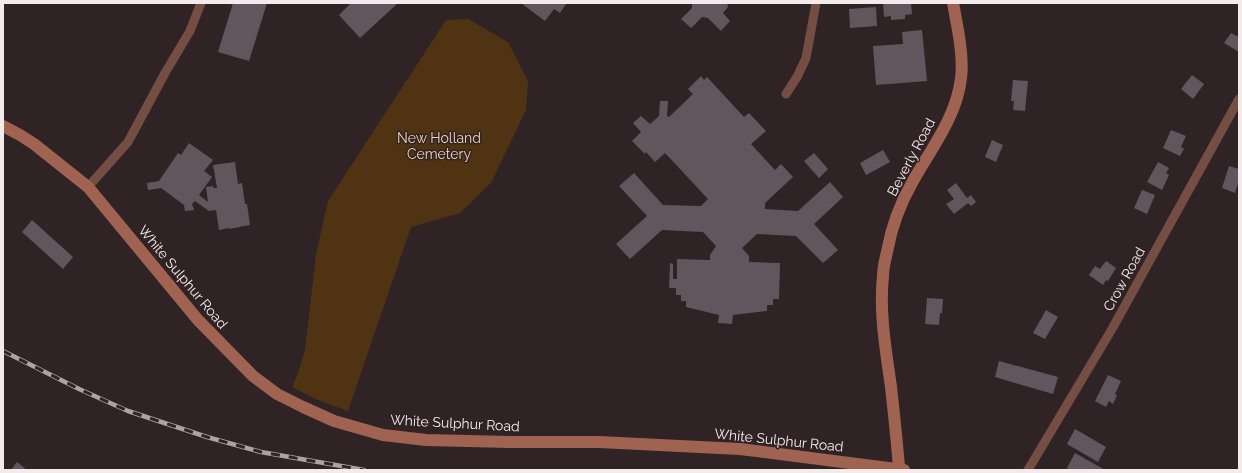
<svg xmlns="http://www.w3.org/2000/svg" width="1242" height="473" font-family="Raleway,sans-serif">
	<style>
		.green { fill: #4f3312 }
		.building { fill: #62565e }
		.lines { fill: none; stroke-linecap: round; stroke-linejoin: round }
		.street { stroke: #754e43; stroke-width: 9 }
		.secondary { stroke: #a06351; stroke-width: 12 }
		.rail-casing { stroke: #ada3a4; stroke-width: 4.5 }
		.rail { stroke: #302325; stroke-width: 3; stroke-dasharray: 9; stroke-linecap: butt }
		.labels { text-anchor: middle; stroke-width: 3; stroke-linejoin: round; paint-order: stroke }
		.park-label { font-size: 14px; fill: #f7d4b0; stroke: #302325 }
		.street-label { font-size: 14px; fill: #f3eaeb; stroke: #302325 }
	</style>
	<rect width="100%" height="100%" fill="#302325"/>
	<!-- green -->
	<polygon class="green" points="468,19 508,42 528,81 526,110 491,183 460,213 411,227 348,411 320,401 292,387 298,373 305,350 316,254 328,201 446,20"/>
	<!-- building -->
	<g class="building">
		<polygon points="233,3 267,3 249,61 218,52"/>
		<polygon points="351,3 398,3 360,38 339,15"/>
		<polygon points="521,3 565,3 566,4 560,13 554,9 545,21"/>
		<polygon points="692,3 727,3 728,7 723,13 730,21 721,31 708,18 702,17 691,28 681,19 692,8"/>
		<polygon points="883,3 911,3 912,14 905,15 905,19 891,20 891,16 884,17"/>
		<polygon points="876,7 877,26 850,28 849,9"/>
		<polygon points="922,30 927,81 876,85 873,46 903,44 902,32"/>
		<polygon points="1231,33 1239,37 1239,52 1224,43"/>
		<polygon points="1192,75 1204,84 1193,99 1181,89"/>
		<polygon points="701,76 704,80 707,77 744,117 749,113 766,131 751,144 775,170 781,164 793,177 765,203 765,209 798,211 830,182 843,197 814,224 838,250 823,263 796,236 757,234 742,248 749,256 749,262 780,263 779,299 773,299 773,305 767,305 767,311 733,315 732,324 718,323 719,315 686,307 686,301 681,301 681,295 676,295 676,288 669,288 670,263 673,264 673,279 677,279 677,259 710,260 710,255 716,246 703,232 662,230 630,259 616,244 647,216 619,186 634,173 663,205 701,206 708,199 665,153 655,162 646,152 645,154 632,141 641,132 633,123 641,116 650,124 659,116 660,101 668,101 667,116 669,117 693,94 688,89"/>
		<polygon points="1013,80 1028,81 1025,111 1013,110 1014,101 1011,101"/>
		<polygon points="1171,130 1186,136 1181,147 1184,149 1180,156 1163,148"/>
		<polygon points="992,140 1003,145 996,162 985,157"/>
		<polygon points="189,143 213,160 204,171 212,177 199,195 208,202 206,187 213,186 213,188 217,188 213,165 235,162 238,184 242,183 245,204 247,204 250,225 229,229 229,228 219,230 216,210 209,211 195,201 192,204 194,210 185,211 184,205 161,188 148,190 147,183 159,181 178,153 181,155"/>
		<polygon points="883,150 890,162 866,175 860,163"/>
		<polygon points="814,153 828,169 819,178 804,161"/>
		<polygon points="1158,162 1169,168 1166,173 1169,175 1162,190 1147,182"/>
		<polygon points="1229,166 1239,169 1239,180 1235,193 1222,188"/>
		<polygon points="956,183 967,198 971,195 976,202 971,206 968,203 954,214 946,204 954,199 947,190"/>
		<polygon points="1142,190 1155,195 1147,214 1134,208"/>
		<polygon points="32,220 73,257 63,269 22,232"/>
		<polygon points="1106,261 1116,268 1108,281 1106,280 1103,285 1089,275 1095,266 1100,269"/>
		<polygon points="927,298 943,299 942,313 940,313 939,325 925,324"/>
		<polygon points="1046,310 1058,317 1045,339 1033,333"/>
		<polygon points="999,361 1058,377 1053,394 995,377"/>
		<polygon points="1108,375 1121,381 1115,394 1117,395 1113,404 1109,401 1106,407 1095,401"/>
		<polygon points="1075,429 1106,447 1098,462 1067,444"/>
		<polygon points="1075,453 1105,470 1070,470 1067,468"/>
		<polygon points="17,462 27,470 11,470"/>
	</g>
	<g class="lines">
		<!-- street -->
		<g class="street">
			<polyline points="786,94 797,77 806,58 816,3"/>
			<polyline points="88,187 128,142 165,73 190,31 201,3"/>
			<polyline points="1028,470 1112,329 1239,99"/>
		</g>
		<!-- secondary -->
		<g class="secondary">
			<polyline points="3,126 20,135 34,144 88,187 198,320 253,376 277,394 303,407 334,421 383,435 426,440 512,442 599,442 740,449 904,470"/>
			<path d="M 899,468 C 897,441 894,414 891,387 C 886,351 879,313 883,276 C 883,268 885,260 887,252 C 891,229 901,202 913,181 C 931,149 957,116 961,78 C 964,56 957,25 953,3"/>
		</g>
		<defs>
			<polyline id="rail" points="3,351 79,389 128,411 207,437 261,452 364,470"/>
		</defs>
		<!-- rail casing -->
		<use href="#rail" class="rail-casing"/>
		<!-- rail -->
		<use href="#rail" class="rail"/>
	</g>
	<g class="labels">
		<!-- park labels -->
		<g class="park-label">
			<text x="439" y="143">New Holland<tspan x="439" dy="16">Cemetery</tspan></text>
		</g>
		<!-- street labels -->
		<g class="street-label">
			<text transform="translate(911 157) rotate(-62)" y="5">Beverly Road</text>
			<text transform="translate(183 277) rotate(50)" y="5">White Sulphur Road</text>
			<text transform="translate(1124 279) rotate(-61)" y="5">Crow Road</text>
			<text transform="translate(455 423) rotate(3)" y="5">White Sulphur Road</text>
			<text transform="translate(779 440) rotate(6)" y="5">White Sulphur Road</text>
		</g>
	</g>
	<!-- border -->
	<rect width="1242" height="473" fill="none" stroke="#f3eaeb" stroke-width="8"/>
</svg>
